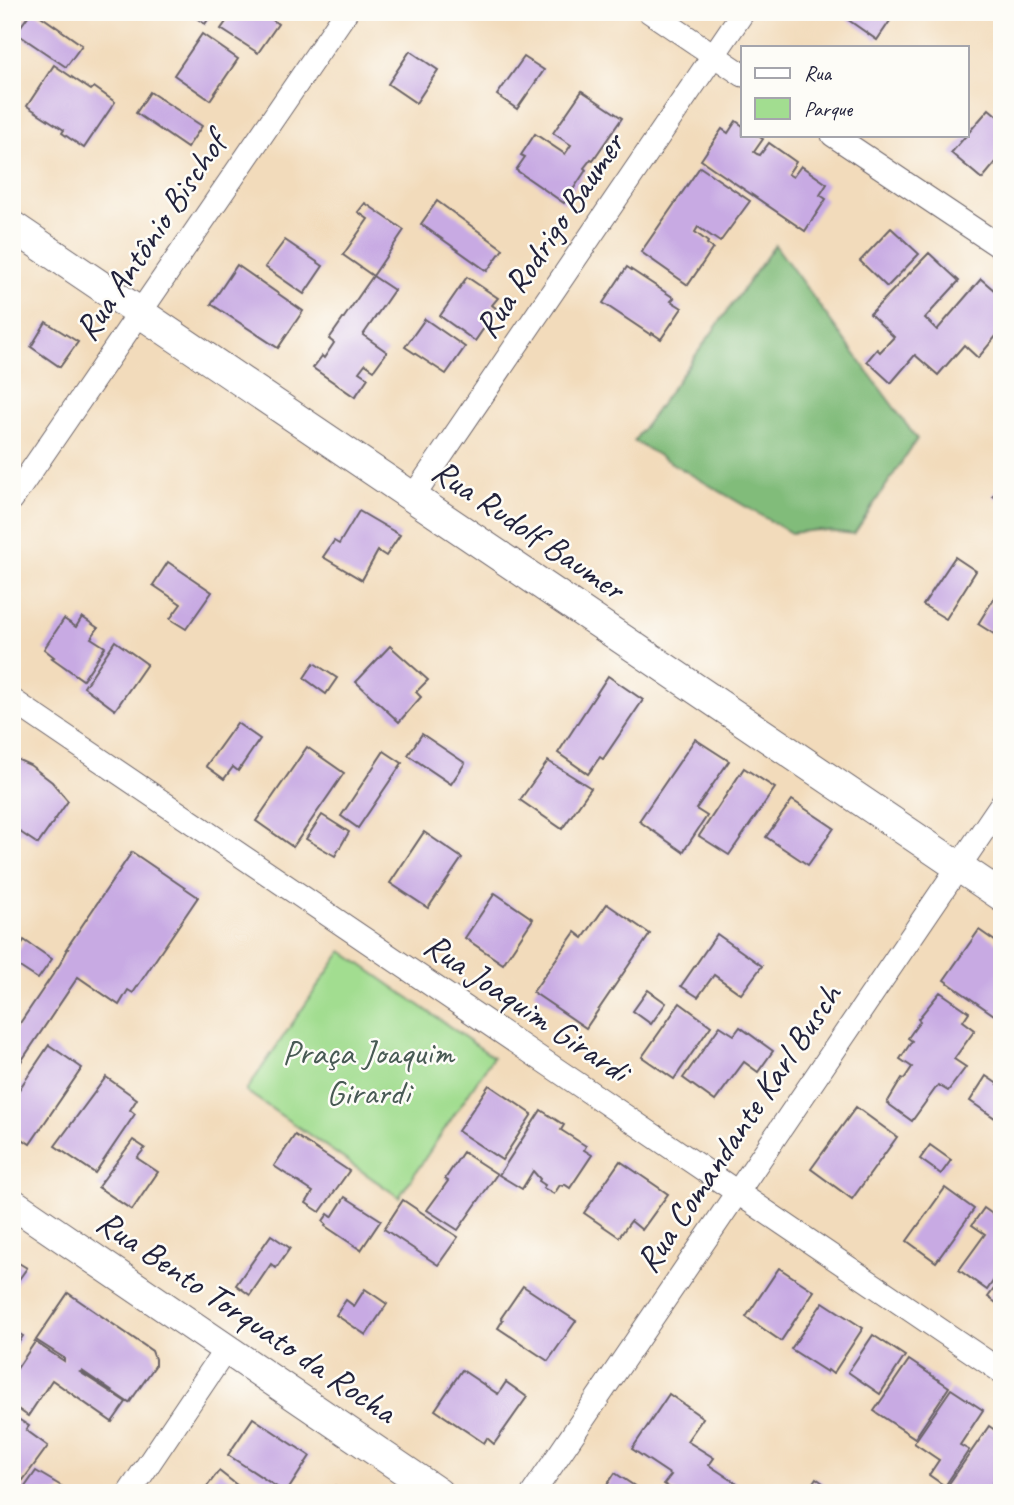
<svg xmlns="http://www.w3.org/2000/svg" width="1014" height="1505" font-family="Caveat,sans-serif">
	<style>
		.green { fill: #a2dd90; stroke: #628066; stroke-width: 2 }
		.forest { fill: #81bc7a; stroke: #526f5a; stroke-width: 2 }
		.building { fill: #c8aae3 }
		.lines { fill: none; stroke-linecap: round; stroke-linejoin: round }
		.minor-casing { stroke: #6b6368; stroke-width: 25 }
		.tertiary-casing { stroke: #6b6368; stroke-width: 32 }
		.minor { stroke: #fff; stroke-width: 23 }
		.tertiary { stroke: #fff; stroke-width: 30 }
		.labels { text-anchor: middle; stroke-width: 5; stroke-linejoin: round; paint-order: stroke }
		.street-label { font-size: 35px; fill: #22223b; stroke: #fdfcf7 }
		.park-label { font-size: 35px; fill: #485a54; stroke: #fdfcf7 }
	</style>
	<rect width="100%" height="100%" fill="#fdfcf7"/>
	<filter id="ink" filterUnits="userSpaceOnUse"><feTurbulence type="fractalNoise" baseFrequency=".0143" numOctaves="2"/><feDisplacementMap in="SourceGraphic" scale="14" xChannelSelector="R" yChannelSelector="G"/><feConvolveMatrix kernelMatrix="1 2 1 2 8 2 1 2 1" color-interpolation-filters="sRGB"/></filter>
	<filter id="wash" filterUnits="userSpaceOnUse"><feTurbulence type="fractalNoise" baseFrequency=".00686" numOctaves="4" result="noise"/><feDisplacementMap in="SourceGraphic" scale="28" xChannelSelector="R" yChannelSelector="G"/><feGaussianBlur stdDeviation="1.57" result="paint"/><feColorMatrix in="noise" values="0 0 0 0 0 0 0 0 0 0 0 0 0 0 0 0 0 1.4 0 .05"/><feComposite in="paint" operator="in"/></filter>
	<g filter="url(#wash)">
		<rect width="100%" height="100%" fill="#f2dbbb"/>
		<!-- green -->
		<polygon class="green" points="342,951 493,1057 399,1197 246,1091"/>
		<!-- forest -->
		<polygon class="forest" points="775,245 917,439 854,534 818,530 791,533 634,441"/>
		<g id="blocks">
			<!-- building -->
			<g class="building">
				<polygon points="31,12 35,12 82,45 66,67 16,33"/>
				<polygon points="188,12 213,12 205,24"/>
				<polygon points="233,12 262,12 278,24 258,53 221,29"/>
				<polygon points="837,12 896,12 877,40"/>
				<polygon points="202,34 238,59 210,100 174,75"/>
				<polygon points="410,51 438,70 416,103 388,84"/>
				<polygon points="524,57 544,70 517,109 497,95"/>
				<polygon points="54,65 91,90 94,87 115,102 84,148 62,133 64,130 27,106"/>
				<polygon points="582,91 622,118 593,160 591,159 584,168 586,170 564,203 516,170 525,157 521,155 535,134 565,154 571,145 553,133"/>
				<polygon points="150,92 202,126 187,148 136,113"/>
				<polygon points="989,109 1002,120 1002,155 982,179 951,153"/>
				<polygon points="736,121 743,126 743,135 756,135 763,139 754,152 757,154 760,155 769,143 796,162 788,174 793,177 801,166 827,184 820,195 826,199 805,231 701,160 722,129 728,133"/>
				<polygon points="700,167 750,201 720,242 698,227 695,232 708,242 707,244 713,248 688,285 641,252"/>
				<polygon points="437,201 503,249 487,271 421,224"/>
				<polygon points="365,203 404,230 373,276 394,290 363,335 387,352 374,370 365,364 359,372 368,378 355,397 313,368 322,356 324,358 334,343 329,339 373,276 343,255 368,219 358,212"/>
				<polygon points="891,228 919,254 887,287 860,261"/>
				<polygon points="285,240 323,266 304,294 265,267"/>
				<polygon points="929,253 959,281 925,318 937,330 981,279 1002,297 1002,329 978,358 964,345 938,375 915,355 891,383 867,361 877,349 880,352 894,337 870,314"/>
				<polygon points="237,265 303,311 278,348 211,304"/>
				<polygon points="627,267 674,298 671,301 682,308 661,339 652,333 651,335 603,303"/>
				<polygon points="467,277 498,298 492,305 497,309 475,341 440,316"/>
				<polygon points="425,319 465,347 446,374 405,347"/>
				<polygon points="46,322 78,342 60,367 31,347"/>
				<polygon points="1002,482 1002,502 993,496"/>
				<polygon points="359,511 400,535 386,556 378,551 362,580 323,557 334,541 339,544"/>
				<polygon points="955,557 976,571 946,619 923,605"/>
				<polygon points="168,562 212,592 186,629 170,619 181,604 153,585"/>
				<polygon points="998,592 1002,594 1002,639 978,624"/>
				<polygon points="82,617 98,628 91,638 105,647 83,680 52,658 54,657 44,649 64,619 76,627"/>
				<polygon points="115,641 147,664 115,710 84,687"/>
				<polygon points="390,646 428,680 416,692 421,697 399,722 356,682"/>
				<polygon points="314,663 337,678 326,694 304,678"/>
				<polygon points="608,676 643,700 603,759 600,757 588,774 558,753"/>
				<polygon points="237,723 260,739 238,771 233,767 224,779 206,766"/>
				<polygon points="422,734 465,763 451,784 408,755"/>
				<polygon points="695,739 729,761 696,809 707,816 683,852 639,821"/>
				<polygon points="307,747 344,773 293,847 256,821"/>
				<polygon points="384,751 402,763 358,828 341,816"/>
				<polygon points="12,757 30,765 52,782 68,801 38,844 20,832 12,843"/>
				<polygon points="548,761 591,788 562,829 520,800"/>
				<polygon points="744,768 775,788 729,855 699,836"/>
				<polygon points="792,800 834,828 808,865 766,837"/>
				<polygon points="322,815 349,832 335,856 306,839"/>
				<polygon points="424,832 462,858 428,908 390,883"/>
				<polygon points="132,852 198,897 133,993 128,990 119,1005 78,977 18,1066 12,1062 12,1035 60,964 68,949 66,949"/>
				<polygon points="495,893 533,919 503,964 465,938"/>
				<polygon points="607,904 650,934 586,1028 533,992 575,932 583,938"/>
				<polygon points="979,930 1002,946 1002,1009 997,1017 944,980"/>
				<polygon points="717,934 762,966 741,994 714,975 698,997 681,986"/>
				<polygon points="24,940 52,959 38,979 12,962"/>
				<polygon points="648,990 666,1003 651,1024 633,1011"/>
				<polygon points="940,992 969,1012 963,1021 975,1030 954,1059 966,1067 948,1091 938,1085 912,1121 887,1103 902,1078 904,1079 912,1067 900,1059 912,1041 908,1038 920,1021 918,1019"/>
				<polygon points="680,1003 711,1026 674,1079 642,1057"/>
				<polygon points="720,1026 734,1035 740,1027 773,1051 758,1072 744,1062 715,1101 683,1078"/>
				<polygon points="49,1045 82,1068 30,1144 12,1132 12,1100"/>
				<polygon points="986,1076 1002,1087 1002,1108 995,1118 970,1101"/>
				<polygon points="106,1077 137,1099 130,1110 135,1114 95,1173 55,1146"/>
				<polygon points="489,1085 532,1114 502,1160 458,1131"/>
				<polygon points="856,1107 897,1137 852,1199 811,1169"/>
				<polygon points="541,1110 564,1125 561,1130 586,1146 584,1150 592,1155 570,1188 564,1184 563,1186 560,1185 554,1194 543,1188 545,1185 539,1181 540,1179 533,1171 522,1189 499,1175"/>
				<polygon points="295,1135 349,1171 320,1212 306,1203 313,1192 274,1166"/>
				<polygon points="133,1140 145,1148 137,1158 158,1172 132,1210 98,1187"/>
				<polygon points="930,1145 951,1160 941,1174 920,1159"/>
				<polygon points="463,1152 497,1174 458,1230 427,1210 448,1181 445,1179"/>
				<polygon points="620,1161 668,1194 642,1230 631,1221 619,1237 584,1213"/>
				<polygon points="945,1188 974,1209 936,1262 907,1241"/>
				<polygon points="345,1197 381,1220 361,1250 325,1226 326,1224 323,1221 328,1214 332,1217"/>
				<polygon points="403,1200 458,1237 438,1265 384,1229"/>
				<polygon points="984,1208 998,1218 1002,1213 1002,1268 987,1290 959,1270 985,1234 972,1225"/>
				<polygon points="271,1235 290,1248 276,1268 271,1264 250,1295 236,1285"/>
				<polygon points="12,1259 27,1268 12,1289"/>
				<polygon points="779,1268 814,1291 781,1341 746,1317"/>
				<polygon points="1002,1278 1002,1307 988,1297"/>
				<polygon points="523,1286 576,1321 548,1361 498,1328 503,1320 501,1318"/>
				<polygon points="365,1289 387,1304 366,1335 336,1315 346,1300 354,1306"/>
				<polygon points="68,1293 152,1351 155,1359 155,1366 129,1403 82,1371 80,1372 126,1402 112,1422 52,1380 28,1416 12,1405 12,1376 35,1342 64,1361 64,1358 36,1340"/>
				<polygon points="823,1302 863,1328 833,1374 828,1370 827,1372 791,1349"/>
				<polygon points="12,1329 23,1336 12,1352"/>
				<polygon points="873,1335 905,1356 880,1394 848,1372"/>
				<polygon points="909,1360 949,1387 915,1438 874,1411"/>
				<polygon points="462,1370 498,1394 506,1382 527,1397 494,1444 487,1438 484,1443 435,1410"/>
				<polygon points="951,1389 983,1410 960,1445 969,1450 945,1486 929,1475 939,1460 914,1443"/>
				<polygon points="669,1394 703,1418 687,1441 714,1458 709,1465 739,1485 734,1493 677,1493 664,1484 671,1475 632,1449"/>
				<polygon points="12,1415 29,1426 26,1430 48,1446 23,1480 12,1472"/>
				<polygon points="253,1418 310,1456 286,1493 228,1455"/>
				<polygon points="989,1426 1002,1435 1002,1469 986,1493 953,1493 946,1488"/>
				<polygon points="36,1471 63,1487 59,1493 22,1491"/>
				<polygon points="219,1471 247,1493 202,1493"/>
				<polygon points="615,1473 645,1493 602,1493"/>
				<polygon points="816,1478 837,1493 806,1493"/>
				<polygon points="336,1486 346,1493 331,1493"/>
			</g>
		</g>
	</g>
	<g filter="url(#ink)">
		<use href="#blocks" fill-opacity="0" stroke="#6b6368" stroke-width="2"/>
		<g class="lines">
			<defs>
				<g id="minor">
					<polyline points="650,12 743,75"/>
					<polyline points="833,135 1002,248"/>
					<polyline points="413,497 743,12"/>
					<polyline points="12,499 346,12"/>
					<polyline points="12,700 1002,1372"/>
					<polyline points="129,1493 226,1349"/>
					<polyline points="533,1493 1002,803"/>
				</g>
				<g id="tertiary">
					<polyline points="12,226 1002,896"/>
					<polyline points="12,1203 438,1493"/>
				</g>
			</defs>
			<!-- minor casing -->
			<use href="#minor" class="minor-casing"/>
			<!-- tertiary casing -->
			<use href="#tertiary" class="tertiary-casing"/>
			<!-- minor -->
			<use href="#minor" class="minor"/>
			<!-- tertiary -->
			<use href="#tertiary" class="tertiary"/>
		</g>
	</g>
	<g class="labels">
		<!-- street labels -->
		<g class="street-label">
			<text transform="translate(549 235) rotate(-56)" y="12">Rua Rodrigo Baumer</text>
			<text transform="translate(150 236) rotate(-56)" y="12">Rua Antônio Bischof</text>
			<text transform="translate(529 529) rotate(34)" y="12">Rua Rudolf Baumer</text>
			<text transform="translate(527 1007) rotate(34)" y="12">Rua Joaquim Girardi</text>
			<text transform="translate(738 1128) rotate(-56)" y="12">Rua Comandante Karl Busch</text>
			<text transform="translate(247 1316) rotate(34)" y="12">Rua Bento Torquato da Rocha</text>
		</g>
		<!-- park labels -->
		<g class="park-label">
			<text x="368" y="1064">Praça Joaquim<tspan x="368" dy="40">Girardi</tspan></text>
		</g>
	</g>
	<!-- margin -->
	<rect width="1014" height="1505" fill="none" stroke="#fdfcf7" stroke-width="42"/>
	<!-- legend -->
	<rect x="741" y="46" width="228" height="91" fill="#fdfcf7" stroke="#a5a5ac" stroke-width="2"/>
	<rect x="755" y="68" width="35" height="10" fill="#ffffff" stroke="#a5a5ac" stroke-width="2"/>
	<text x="804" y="80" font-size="21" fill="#22223b">Rua</text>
	<rect x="755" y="98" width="35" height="21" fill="#a2dd90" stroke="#a5a5ac" stroke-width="2"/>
	<text x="804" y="116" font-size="21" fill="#22223b">Parque</text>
</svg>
